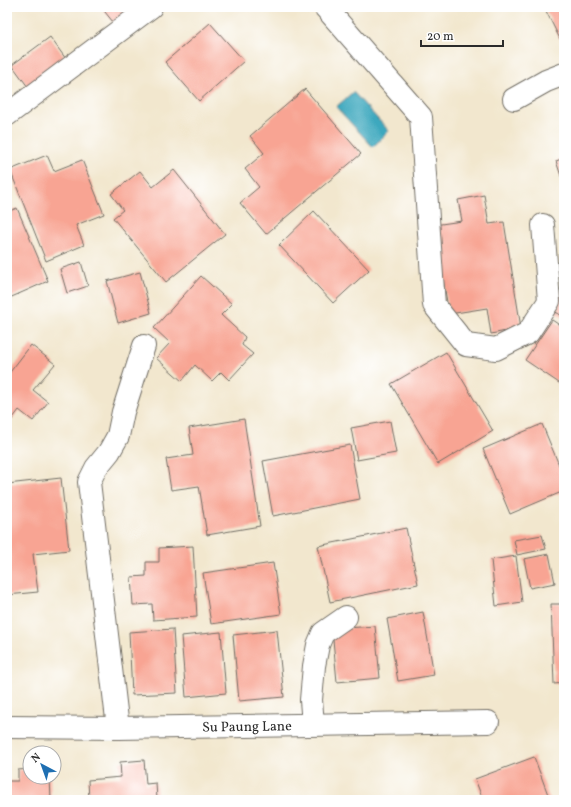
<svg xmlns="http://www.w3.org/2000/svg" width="571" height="807" font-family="Vollkorn,serif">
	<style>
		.water { fill: #3ea8be; stroke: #346a74 }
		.building { fill: #f8a493 }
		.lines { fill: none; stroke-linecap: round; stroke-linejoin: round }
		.minor-casing { stroke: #716d64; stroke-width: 24 }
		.minor { stroke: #fff; stroke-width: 22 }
		.labels { text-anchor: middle; stroke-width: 4; stroke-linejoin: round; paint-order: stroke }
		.street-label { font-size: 14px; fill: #2b2b2b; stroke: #fff }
	</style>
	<rect width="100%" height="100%" fill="#fff"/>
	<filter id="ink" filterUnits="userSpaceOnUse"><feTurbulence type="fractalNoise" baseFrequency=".025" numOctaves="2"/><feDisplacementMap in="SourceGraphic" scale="8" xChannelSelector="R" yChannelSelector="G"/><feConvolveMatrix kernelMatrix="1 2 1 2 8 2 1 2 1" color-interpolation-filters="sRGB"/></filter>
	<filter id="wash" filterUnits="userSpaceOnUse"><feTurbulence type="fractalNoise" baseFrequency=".012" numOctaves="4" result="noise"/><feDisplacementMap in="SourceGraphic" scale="16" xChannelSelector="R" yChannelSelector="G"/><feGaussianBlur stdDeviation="0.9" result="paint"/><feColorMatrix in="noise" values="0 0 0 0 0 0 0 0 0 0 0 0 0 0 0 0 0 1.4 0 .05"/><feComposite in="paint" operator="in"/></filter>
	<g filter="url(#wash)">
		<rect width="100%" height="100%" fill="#f2e7ce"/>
		<!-- water -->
		<polygon class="water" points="353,92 389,131 373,147 336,107"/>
		<g id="blocks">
			<!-- building -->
			<g class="building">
				<polygon points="101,7 133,7 113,22"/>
				<polygon points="544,7 564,7 564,37 560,39"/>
				<polygon points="210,23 244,61 199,101 165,62"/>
				<polygon points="50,37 66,59 28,87 12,65"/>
				<polygon points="305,89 361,154 266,234 240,203 259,187 245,169 264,153 250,136"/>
				<polygon points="47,155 54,171 82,160 104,214 76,225 84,245 46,261 10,170"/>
				<polygon points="564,158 564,185 556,161"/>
				<polygon points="174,170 225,234 166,282 113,218 123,210 111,194 140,171 153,187"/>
				<polygon points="484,195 489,224 504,222 521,328 491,334 487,308 449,314 434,225 462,221 458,200"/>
				<polygon points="17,208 48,281 7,299 7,212"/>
				<polygon points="314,211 369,270 333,303 279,245"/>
				<polygon points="81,262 88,286 67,293 60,269"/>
				<polygon points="140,272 151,313 118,323 107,281"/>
				<polygon points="201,276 232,304 221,315 245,337 242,345 253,354 229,380 221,372 212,381 195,365 182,381 156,358 170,343 154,328"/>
				<polygon points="564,284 564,317 549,308"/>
				<polygon points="552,320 564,328 564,381 562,385 525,360"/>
				<polygon points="31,345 55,364 33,390 48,402 33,421 19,410 7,426 7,376"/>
				<polygon points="446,352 493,431 438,464 391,384"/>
				<polygon points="244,419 260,526 207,535 199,486 171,490 166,459 193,455 189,428"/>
				<polygon points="390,421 396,453 357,460 351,428"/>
				<polygon points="542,424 564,477 564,491 510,514 483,449"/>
				<polygon points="350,445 360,499 273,516 263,461"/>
				<polygon points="61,478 69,550 33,554 38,592 7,595 7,484"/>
				<polygon points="406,528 418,584 330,602 318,546"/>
				<polygon points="542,535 546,549 517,555 514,540"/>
				<polygon points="193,546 197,617 153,620 152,604 133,605 131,577 146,576 146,562 159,562 159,548"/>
				<polygon points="549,554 555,583 530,588 524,559"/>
				<polygon points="516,556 522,602 496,606 491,560"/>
				<polygon points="273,563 281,614 211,624 203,573"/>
				<polygon points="551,604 564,604 564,683 554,684"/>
				<polygon points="423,612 434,675 398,681 387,619"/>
				<polygon points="375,626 380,678 337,682 332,629"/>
				<polygon points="173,629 177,693 132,695 129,632"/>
				<polygon points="277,630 284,697 239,701 233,635"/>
				<polygon points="221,632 226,693 186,697 181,636"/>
				<polygon points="534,757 550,800 483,800 475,779"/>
				<polygon points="144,760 146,784 156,783 157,800 89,800 88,780 121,777 120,762"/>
				<polygon points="30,769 30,777 50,777 51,800 7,800 7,781 18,781 18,770"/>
			</g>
		</g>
	</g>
	<g filter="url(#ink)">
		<use href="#blocks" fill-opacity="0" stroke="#716d64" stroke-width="1"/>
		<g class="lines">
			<defs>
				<g id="minor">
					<polyline points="325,7 421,117 434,305 466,345 496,349 528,333 549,301 543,225"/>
					<polyline points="514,99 546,81 564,74"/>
					<polyline points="7,115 151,7"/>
					<polyline points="313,724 311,700 314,666 318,645 323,633 346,617"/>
					<path id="s1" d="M 7,727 L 118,728 L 488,722"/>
					<polyline points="118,728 89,482 96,468 109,452 118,436 123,412 144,346"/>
				</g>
			</defs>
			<!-- minor casing -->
			<use href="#minor" class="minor-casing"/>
			<!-- minor -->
			<use href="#minor" class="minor"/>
		</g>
	</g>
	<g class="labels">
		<!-- street labels -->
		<g class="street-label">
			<text dy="5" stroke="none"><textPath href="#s1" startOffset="240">Su Paung Lane</textPath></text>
		</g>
	</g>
	<!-- margin -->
	<rect width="571" height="807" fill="none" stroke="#fff" stroke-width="24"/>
	<!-- north arrow -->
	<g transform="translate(42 765) rotate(319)"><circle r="19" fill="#ffffff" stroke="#aaaaaa"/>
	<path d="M0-3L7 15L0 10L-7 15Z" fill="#1f6fb2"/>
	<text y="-6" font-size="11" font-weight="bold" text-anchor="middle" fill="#2b2b2b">N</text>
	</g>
	<!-- scale -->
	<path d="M421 40v6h82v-6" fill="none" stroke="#2b2b2b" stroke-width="2"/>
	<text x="427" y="40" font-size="12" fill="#2b2b2b" stroke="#ffffff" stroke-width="3" paint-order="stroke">20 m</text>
</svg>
